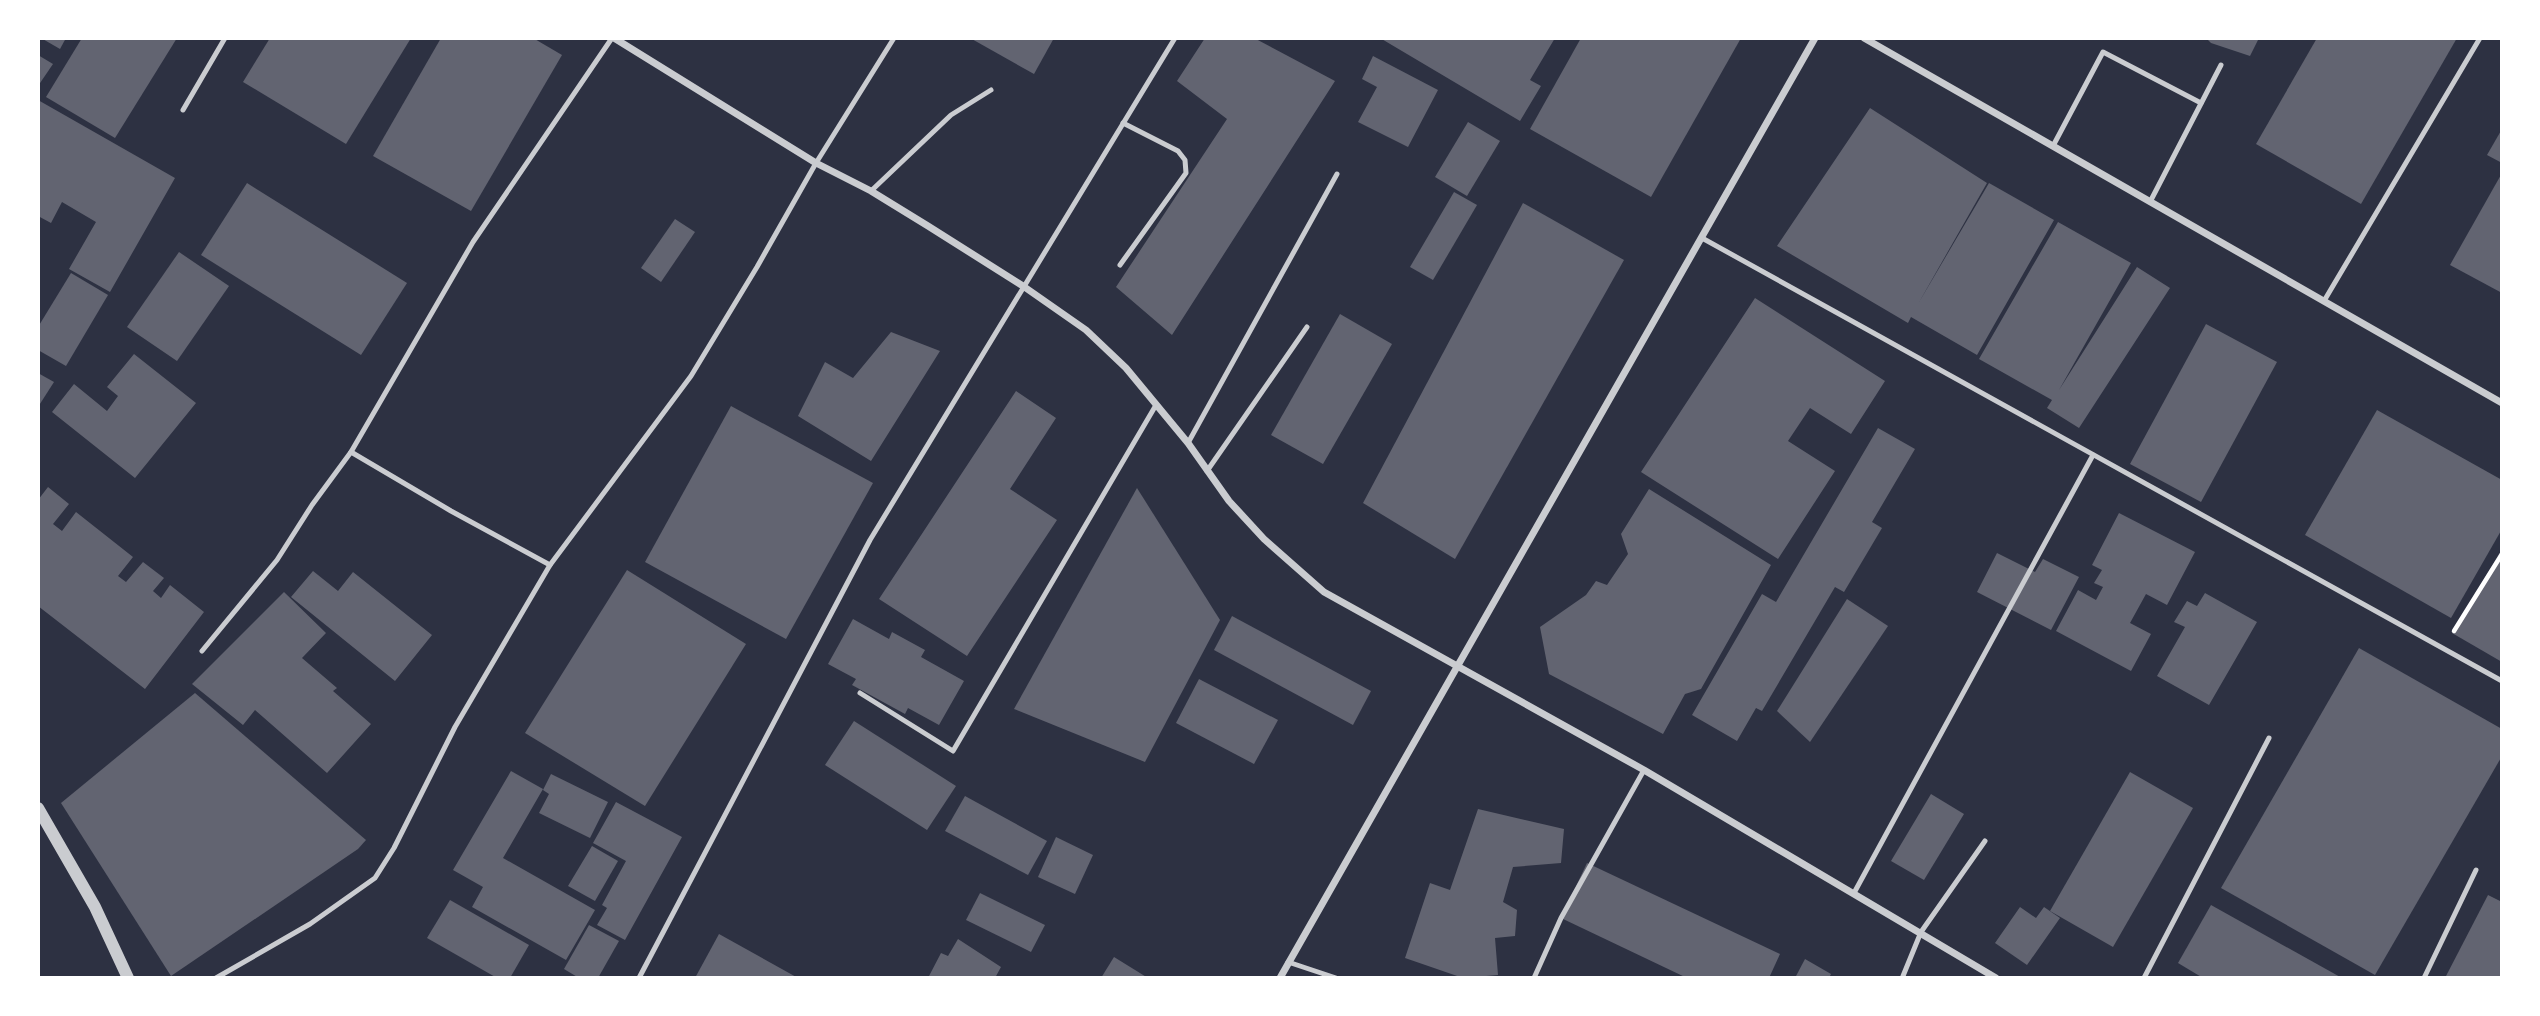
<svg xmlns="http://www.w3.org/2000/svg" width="2540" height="1016" font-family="Barlow,sans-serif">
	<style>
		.building { fill: #626471 }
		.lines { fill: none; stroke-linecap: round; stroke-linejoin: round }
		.path { stroke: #fff; stroke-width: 4.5 }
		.service { stroke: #caccd0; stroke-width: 5 }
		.minor { stroke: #caccd0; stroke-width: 7 }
		.tertiary { stroke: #caccd0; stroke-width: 12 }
	</style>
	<rect width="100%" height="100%" fill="#2d3142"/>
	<!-- building -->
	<g class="building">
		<polygon points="41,38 66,38 60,49"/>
		<polygon points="82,38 177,38 115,138 46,97"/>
		<polygon points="270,38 411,38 346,144 243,82"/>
		<polygon points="441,38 533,38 562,55 471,211 373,156"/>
		<polygon points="970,38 1054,38 1034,74"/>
		<polygon points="1205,38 1254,38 1335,81 1172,335 1116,287 1227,119 1177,81"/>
		<polygon points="1380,38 1555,38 1530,80 1541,86 1520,121"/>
		<polygon points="1581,38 1741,38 1651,197 1530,129"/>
		<polygon points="2206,38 2259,38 2250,56 2211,43"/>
		<polygon points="2317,38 2457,38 2361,204 2256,144"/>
		<polygon points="38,55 53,64 38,86"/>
		<polygon points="1373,56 1438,90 1408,147 1358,122 1377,87 1362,79"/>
		<polygon points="38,100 175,178 110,292 69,269 96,222 62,202 51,223 38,216"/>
		<polygon points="1870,108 1987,183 1918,304 1989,183 2054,220 1977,355 1911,317 1908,323 1777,246"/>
		<polygon points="1468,122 1500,141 1467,196 1435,177"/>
		<polygon points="2502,129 2502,163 2487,155"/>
		<polygon points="2502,173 2502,293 2450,265"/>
		<polygon points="247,183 407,283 361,355 201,255"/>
		<polygon points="1454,192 1477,205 1433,280 1410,267"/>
		<polygon points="1523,203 1624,260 1455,559 1363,503"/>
		<polygon points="675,219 695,232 661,282 641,268"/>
		<polygon points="2058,222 2131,263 2059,390 2137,267 2170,288 2079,428 2047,408 2052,400 1979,359"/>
		<polygon points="179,252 229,286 177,361 127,327"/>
		<polygon points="71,273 108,295 66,366 38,350 38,327"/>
		<polygon points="1755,298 1885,381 1851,434 1810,408 1788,441 1835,471 1778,559 1641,472"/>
		<polygon points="1340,314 1392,344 1323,464 1271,435"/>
		<polygon points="2206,324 2277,362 2201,502 2130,464"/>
		<polygon points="891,332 940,351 871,461 798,416 825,362 853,378"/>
		<polygon points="134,354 196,403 135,478 52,412 74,384 107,411 118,396 107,387"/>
		<polygon points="38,373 54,382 38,407"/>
		<polygon points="1016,391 1056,418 1010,489 1057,520 967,656 879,599"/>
		<polygon points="731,406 873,483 786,639 645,562"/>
		<polygon points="2377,410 2502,480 2502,529 2451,618 2305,535"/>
		<polygon points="1878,428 1915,449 1872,522 1882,528 1844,592 1835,587 1762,711 1756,708 1737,741 1692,715 1762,594 1776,602"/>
		<polygon points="48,487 69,504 53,524 62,531 76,512 133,557 118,576 126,582 143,562 164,578 153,591 161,598 170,585 204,612 145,689 38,606 38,500"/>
		<polygon points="1137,488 1220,620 1145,762 1014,709"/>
		<polygon points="1649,489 1771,565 1701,689 1685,694 1663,734 1549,674 1540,627 1586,595 1596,581 1607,585 1628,554 1621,534"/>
		<polygon points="2119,513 2195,552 2167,605 2146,594 2130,623 2151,634 2131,671 2056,631 2078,590 2096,600 2103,587 2094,583 2102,570 2092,565"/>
		<polygon points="2502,549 2502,662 2452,633"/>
		<polygon points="1997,553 2035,572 2043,559 2079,577 2051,630 1977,592"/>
		<polygon points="627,570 746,644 645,806 525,733"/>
		<polygon points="313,571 338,591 353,572 432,635 395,681 291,597"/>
		<polygon points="284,592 326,633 302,658 337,688 333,691 371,724 327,773 255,710 243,725 192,684"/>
		<polygon points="2205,593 2257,622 2209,705 2157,676 2185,627 2174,622 2187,601 2197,606"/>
		<polygon points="1847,599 1888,626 1810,742 1777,711"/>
		<polygon points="1232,616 1371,691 1353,725 1214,650"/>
		<polygon points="853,619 889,639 892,632 925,650 921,657 964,681 939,725 908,708 905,714 852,685 856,679 828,664"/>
		<polygon points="2359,648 2502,729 2502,756 2375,975 2221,888"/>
		<polygon points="1199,679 1278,720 1254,764 1176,723"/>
		<polygon points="195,693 366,840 358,849 171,976 61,803"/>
		<polygon points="854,721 956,786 927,830 825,765"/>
		<polygon points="511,771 543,789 503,858 595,910 566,960 472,907 483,887 453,870"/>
		<polygon points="2130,772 2193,808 2113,947 2050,911"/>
		<polygon points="551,774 608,802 590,838 539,813 549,794 543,790"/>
		<polygon points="1931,794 1964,814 1924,880 1891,861"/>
		<polygon points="965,796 1047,841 1028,875 945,831"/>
		<polygon points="616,802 682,837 625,940 597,925 607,908 602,905 626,861 593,843"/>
		<polygon points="1478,809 1564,829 1561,863 1513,867 1503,902 1517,910 1515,936 1495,938 1498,975 1463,978 1405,958 1430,883 1450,890"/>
		<polygon points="1056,837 1093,855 1075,894 1038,877"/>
		<polygon points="592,846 618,861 595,901 568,886"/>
		<polygon points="1587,863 1780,954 1769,978 1687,978 1561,918"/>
		<polygon points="980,893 1045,925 1031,952 966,920"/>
		<polygon points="2488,895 2502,902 2502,978 2445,978"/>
		<polygon points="450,900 529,945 510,978 497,978 427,938"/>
		<polygon points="2211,905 2342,978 2203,978 2178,963"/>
		<polygon points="2020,907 2036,918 2044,907 2060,918 2027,965 1995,943"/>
		<polygon points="589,925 619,941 598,978 579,978 564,969"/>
		<polygon points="719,934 798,978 695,978"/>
		<polygon points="958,939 1001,967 995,978 928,978 941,953 948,956"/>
		<polygon points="1114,957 1148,978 1101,978"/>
		<polygon points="1805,959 1831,974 1829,978 1795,978"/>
	</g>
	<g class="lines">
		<!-- path -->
		<polyline class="path" points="2454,631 2502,554"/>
		<!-- service -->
		<g class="service">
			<polyline points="183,110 225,38"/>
			<polyline points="2053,146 2103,52 2201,103"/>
			<polyline points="871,191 951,115 991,90"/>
			<polyline points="2150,202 2221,65"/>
			<polyline points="1702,238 2502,681"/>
			<polyline points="1120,265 1186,173 1185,160 1178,151 1123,123"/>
			<polyline points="2324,301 2480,38"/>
			<polyline points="1188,443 1337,174"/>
			<polyline points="351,452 451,511 550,565"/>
			<polyline points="1207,471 1307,327"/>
			<polyline points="202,651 277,560 312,505 351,452 473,242 612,38"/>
			<polyline points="860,693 953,751 1156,405"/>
			<polyline points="1854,893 2093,455"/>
			<polyline points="1288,962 1336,978"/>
			<polyline points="1903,976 1921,932 1985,841"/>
			<polyline points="216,978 310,924 375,878 394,848 455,727 550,565 691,376 757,267 816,163 894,38"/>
			<polyline points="639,978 870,540 1175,38"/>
			<polyline points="1534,978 1561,918 1644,770"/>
			<polyline points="2144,978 2269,738"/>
			<polyline points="2424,978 2476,870"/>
		</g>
		<!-- minor -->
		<g class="minor">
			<polyline points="614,38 816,163 871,191 928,226 1023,286 1086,330 1126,368 1188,443 1229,501 1264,539 1324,592 1644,770 1996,978"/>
			<polyline points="1864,38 2502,403"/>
			<polyline points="1280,978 1815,38"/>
		</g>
		<!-- tertiary -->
		<polyline class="tertiary" points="38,808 95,907 128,978"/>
	</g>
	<!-- border -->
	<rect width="2540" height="1016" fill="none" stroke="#ffffff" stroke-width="80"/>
</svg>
